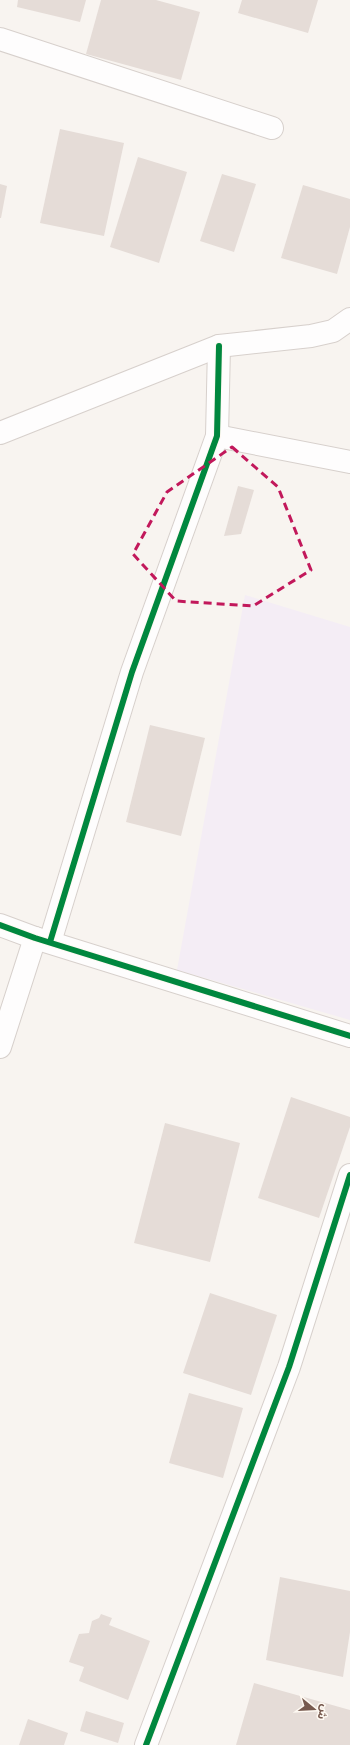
<svg xmlns="http://www.w3.org/2000/svg" width="350" height="1745" font-family="Karla,'Noto Sans Arabic',sans-serif">
	<style>
		.education { fill: #f4edf5 }
		.building { fill: #e5dcd7 }
		.lines { fill: none; stroke-linecap: round; stroke-linejoin: round }
		.street-casing { stroke: #d7d0cc; stroke-width: 24 }
		.street { stroke: #fefdfd; stroke-width: 22 }
		.cycleway-casing { stroke: #fef9f2; stroke-width: 8 }
		.cycleway { stroke: #00873e; stroke-width: 6 }
		.marked { fill: none; stroke: #c2185b; stroke-width: 3; stroke-dasharray: 8 5; stroke-linejoin: round }
	</style>
	<rect width="100%" height="100%" fill="#f8f4f0"/>
	<!-- education -->
	<polygon class="education" points="245,595 350,627 350,1020 177,970"/>
	<!-- building -->
	<g class="building">
		<polygon points="18,0 86,0 80,22 17,7"/>
		<polygon points="101,0 156,0 200,12 181,80 86,54"/>
		<polygon points="242,0 318,0 308,33 238,13"/>
		<polygon points="60,129 124,143 104,236 40,223"/>
		<polygon points="138,157 187,172 159,263 110,247"/>
		<polygon points="222,174 256,184 234,252 200,241"/>
		<polygon points="0,184 7,186 1,218 0,218"/>
		<polygon points="303,185 350,199 350,227 337,274 281,258"/>
		<polygon points="238,486 254,490 241,534 224,536"/>
		<polygon points="150,725 205,738 181,836 126,822"/>
		<polygon points="291,1097 350,1117 350,1127 319,1218 258,1198"/>
		<polygon points="165,1123 240,1143 210,1262 134,1243"/>
		<polygon points="210,1293 277,1315 251,1395 183,1373"/>
		<polygon points="189,1393 243,1408 223,1478 169,1463"/>
		<polygon points="280,1577 350,1591 350,1632 343,1677 266,1660"/>
		<polygon points="101,1614 112,1618 109,1625 150,1641 128,1700 79,1681 84,1667 69,1662 79,1634 89,1633 92,1621 99,1618"/>
		<polygon points="254,1683 350,1710 350,1745 236,1745"/>
		<polygon points="86,1711 124,1723 118,1743 80,1731"/>
		<polygon points="28,1719 68,1733 64,1745 19,1745"/>
	</g>
	<g class="lines">
		<defs>
			<g id="street">
				<polyline points="0,39 272,128"/>
				<polyline points="0,433 219,346 311,336 333,331 350,319"/>
				<polyline points="217,436 350,462"/>
				<polyline points="0,925 35,938 350,1036"/>
				<polyline points="50,942 132,672 217,436 219,346"/>
				<polyline points="0,1047 35,938"/>
				<polyline points="146,1745 289,1367 350,1175"/>
			</g>
		</defs>
		<!-- street casing -->
		<use href="#street" class="street-casing"/>
		<!-- street -->
		<use href="#street" class="street"/>
		<defs>
			<g id="cycleway">
				<polyline points="0,925 35,938 350,1036"/>
				<polyline points="50,942 132,672 217,436 219,346"/>
				<polyline points="146,1745 289,1367 350,1175"/>
			</g>
		</defs>
		<!-- cycleway casing -->
		<use href="#cycleway" class="cycleway-casing"/>
		<!-- cycleway -->
		<use href="#cycleway" class="cycleway"/>
	</g>
	<!-- marked area -->
	<path class="marked" d="M 232,447 L 278,487 L 311,570 L 253,606 L 176,601 L 133,554 L 167,492 Z"/>
	<!-- north arrow -->
	<g transform="translate(314 1709) rotate(108)" stroke="#fef9f2" stroke-width="3" paint-order="stroke">
	<path d="M0-3L7 15L0 10L-7 15Z" fill="#775a4f"/>
	<text y="-6" font-size="11" font-weight="bold" text-anchor="middle" fill="#775a4f">ش</text>
	</g>
</svg>
